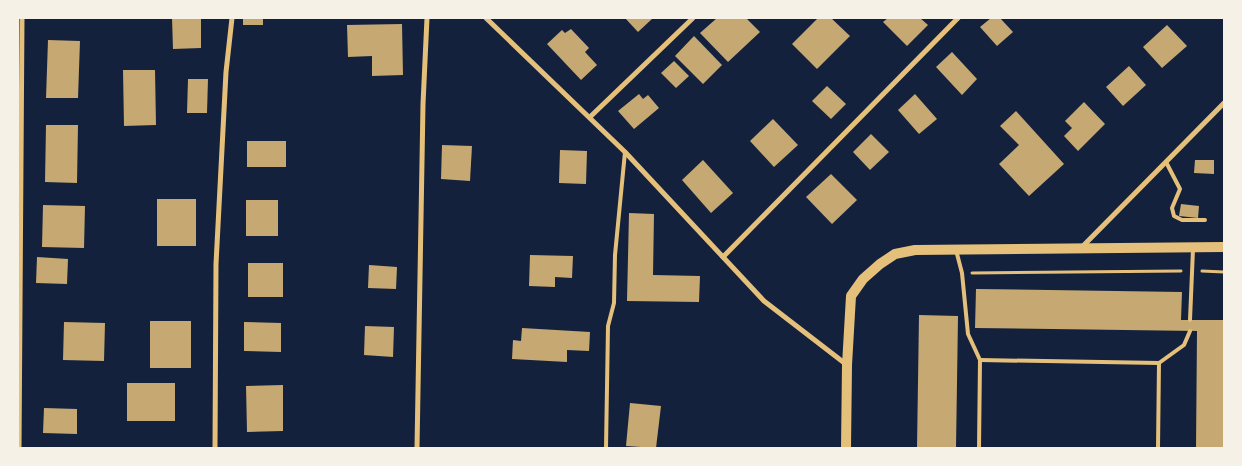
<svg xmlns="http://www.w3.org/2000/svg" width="1242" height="466" font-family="Bitter,serif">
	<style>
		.building { fill: #c6a872 }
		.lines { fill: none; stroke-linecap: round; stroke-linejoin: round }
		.path { stroke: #e5c07b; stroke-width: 3 }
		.service { stroke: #e5c07b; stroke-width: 4 }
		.minor { stroke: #e5c07b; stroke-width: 5 }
		.secondary { stroke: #e5c07b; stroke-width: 10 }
	</style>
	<rect width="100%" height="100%" fill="#14213d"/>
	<!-- building -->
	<g class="building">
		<polygon points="172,18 201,18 201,48 173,49"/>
		<rect x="243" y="18" width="20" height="7"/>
		<polygon points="625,18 653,18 638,32"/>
		<polygon points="717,18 746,18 760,32 728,62 700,33"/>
		<polygon points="818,18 831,18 850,36 817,69 792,44"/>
		<polygon points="888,18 920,18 928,25 907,46 883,22"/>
		<polygon points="991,18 1000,18 1013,32 997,46 980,27"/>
		<polygon points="402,24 403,75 372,76 372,56 348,57 347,25"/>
		<polygon points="1167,25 1187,46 1162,68 1143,47"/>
		<polygon points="571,29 589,48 585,52 597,65 581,80 547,44 562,30 565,33"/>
		<polygon points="694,36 722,65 703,84 675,56"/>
		<polygon points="48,40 80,41 78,98 46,98"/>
		<polygon points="952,52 977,79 962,95 936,67"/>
		<polygon points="674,61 689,76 676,88 661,73"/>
		<polygon points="1129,66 1146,85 1123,106 1106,87"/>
		<polygon points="123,70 155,70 156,125 124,126"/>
		<polygon points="188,79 208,79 207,113 187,113"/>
		<polygon points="827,86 846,104 831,119 812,101"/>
		<polygon points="639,94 643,99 648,95 659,108 634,129 618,111"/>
		<polygon points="915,94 937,119 919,134 898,110"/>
		<polygon points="1084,102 1105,124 1078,151 1064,136 1072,128 1065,121"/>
		<polygon points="1016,111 1064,164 1029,196 999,164 1019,145 1000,126"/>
		<polygon points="773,119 798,145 774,167 750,141"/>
		<polygon points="46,125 78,125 77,183 45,182"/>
		<polygon points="871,134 889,152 870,170 853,152"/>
		<rect x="247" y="141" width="39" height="26"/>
		<polygon points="442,145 472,146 470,181 441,179"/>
		<polygon points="560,150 587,151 586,184 559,183"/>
		<polygon points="703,160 733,193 711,213 682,180"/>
		<polygon points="1195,160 1214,160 1214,174 1194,173"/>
		<polygon points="831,174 857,200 832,224 806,197"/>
		<rect x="157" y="199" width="39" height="47"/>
		<rect x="246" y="200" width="32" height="36"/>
		<polygon points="1181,204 1199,206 1198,218 1179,216"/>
		<polygon points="43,205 85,206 84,248 42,247"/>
		<polygon points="629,213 654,214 653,275 700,276 699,302 627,301"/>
		<polygon points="530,255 573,256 572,278 555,277 555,287 529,286"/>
		<polygon points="37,257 68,259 67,284 36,283"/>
		<rect x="248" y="263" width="35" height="34"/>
		<polygon points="369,265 397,267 396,289 368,288"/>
		<polygon points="976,289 1182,292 1181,320 1224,320 1224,448 1196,448 1197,331 975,328"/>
		<polygon points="919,315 958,316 956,448 917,448"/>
		<rect x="150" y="321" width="41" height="47"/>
		<polygon points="64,322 105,323 104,361 63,360"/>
		<polygon points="244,322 281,323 281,352 244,351"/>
		<polygon points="365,326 394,327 393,357 364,355"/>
		<polygon points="522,328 590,332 589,351 567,350 567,362 512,359 513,340 521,341"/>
		<rect x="127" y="383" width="48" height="38"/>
		<polygon points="283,385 283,431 247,432 246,386"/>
		<polygon points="630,403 661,406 656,448 626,446"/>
		<polygon points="44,408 77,409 77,434 43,433"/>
	</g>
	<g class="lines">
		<!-- path -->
		<g class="path">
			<polyline points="1202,271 1224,272"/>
			<polyline points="972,273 1181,271"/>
		</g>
		<!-- service -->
		<g class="service">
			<polyline points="1166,162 1180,189 1172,208 1174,216 1182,220 1205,220"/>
			<polyline points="956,250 962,273 968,334 980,360 979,448"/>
			<polyline points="1190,320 1193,249"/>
			<polyline points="980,360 1159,363 1184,345 1190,331"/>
			<polyline points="606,448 608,326 614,303 615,255 625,152"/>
			<polyline points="1158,448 1159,363"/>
		</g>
		<!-- minor -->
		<g class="minor">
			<polyline points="486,18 625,152 764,301 847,365"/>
			<polyline points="590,117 693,18"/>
			<polyline points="1082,247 1224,103"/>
			<polyline points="723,257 958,18"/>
			<polyline points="19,448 22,18"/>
			<polyline points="215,448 216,264 226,72 232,18"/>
			<polyline points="417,448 423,104 427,18"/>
		</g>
		<!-- secondary -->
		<polyline class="secondary" points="846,448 847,365 851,296 863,279 880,264 895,254 915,250 1224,247"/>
	</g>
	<!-- border -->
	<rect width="1242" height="466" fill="none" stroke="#f6f1e7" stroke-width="38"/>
</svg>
